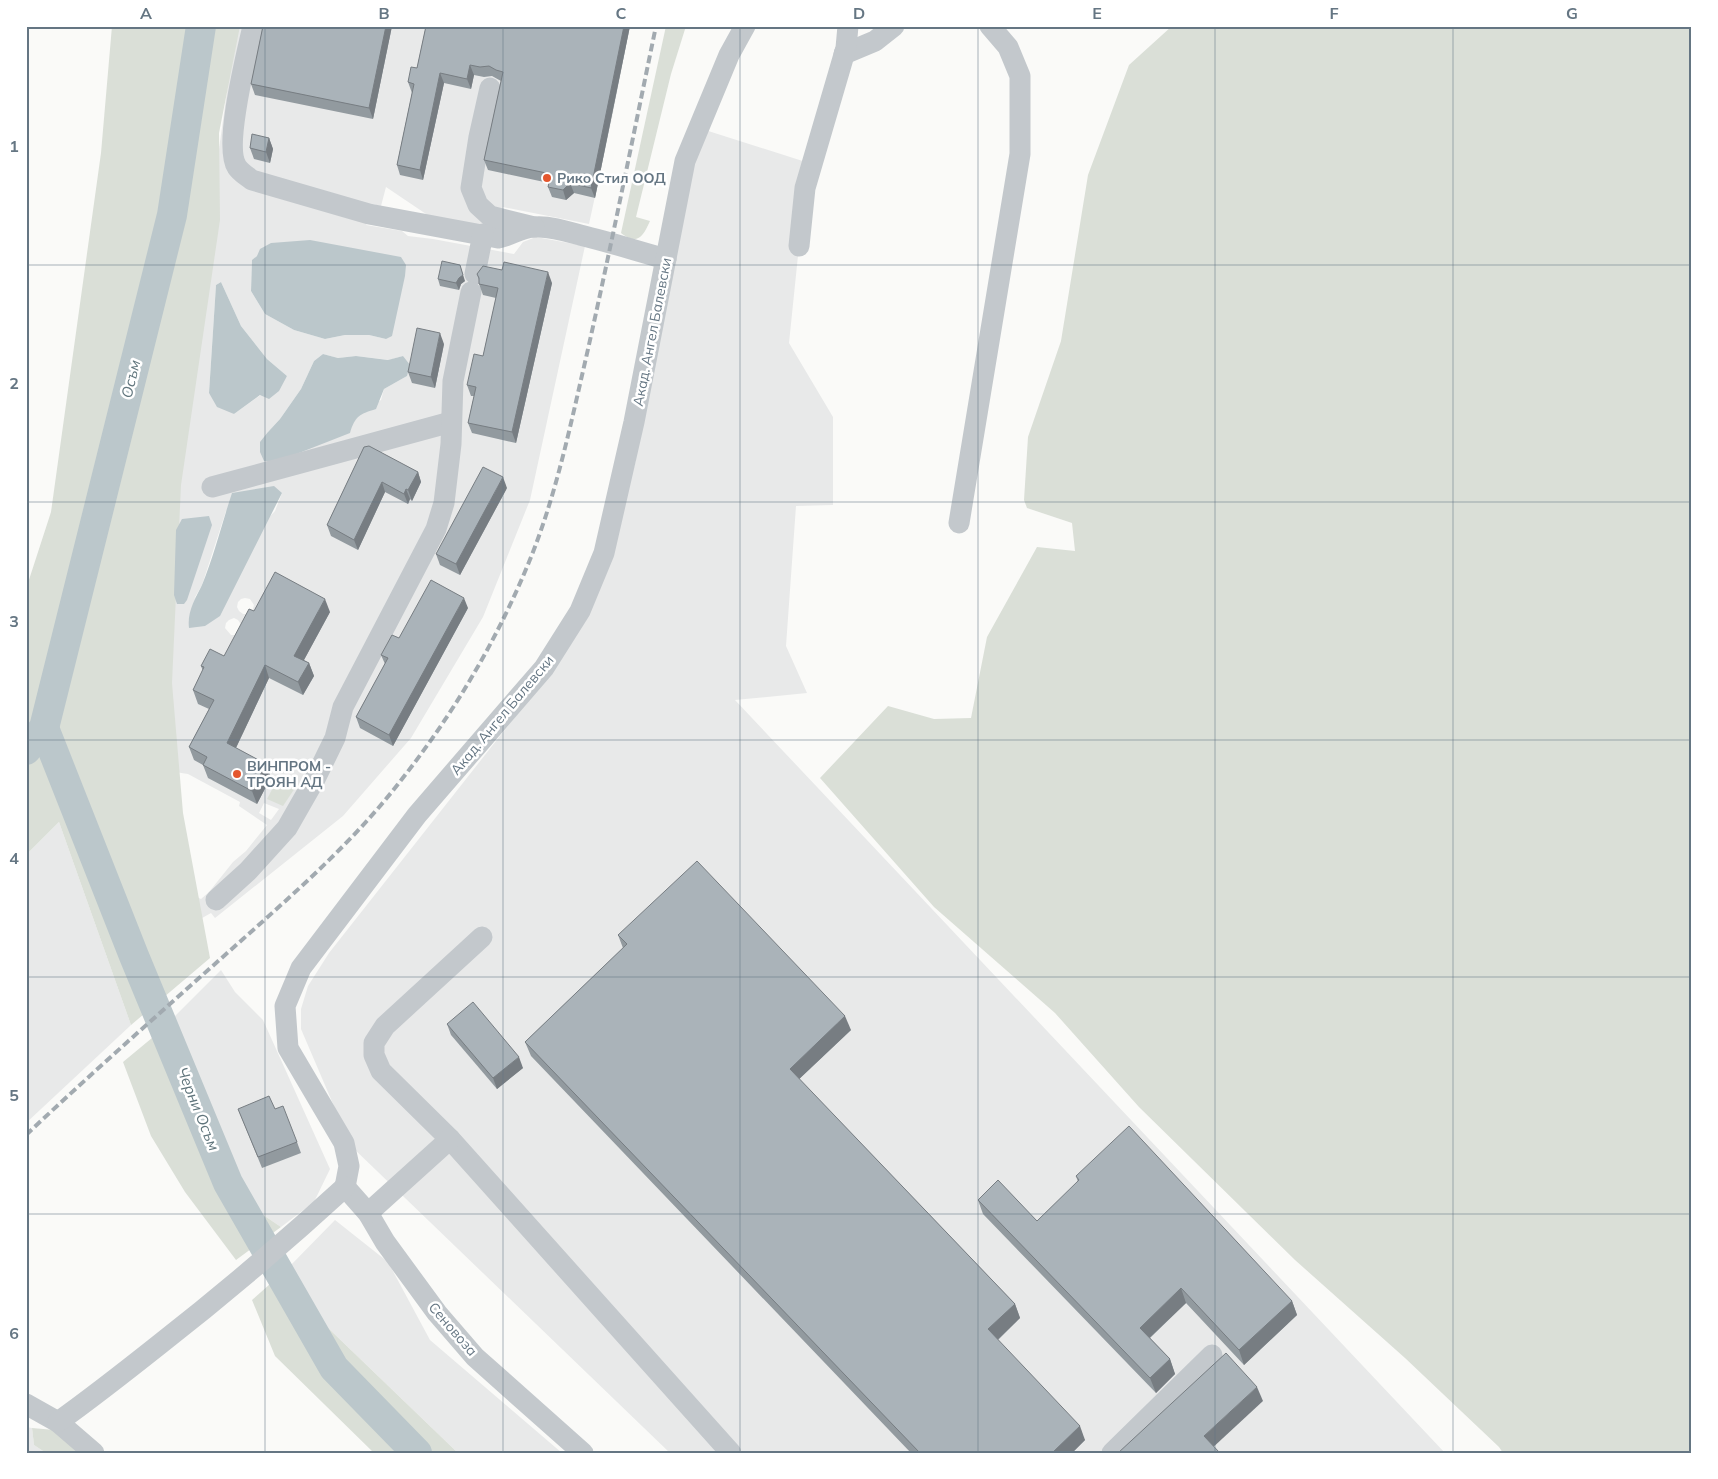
<svg xmlns="http://www.w3.org/2000/svg" width="1718" height="1479" font-family="Mulish,sans-serif">
	<style>
		.built { fill: #e8e9e9; fill-rule: evenodd }
		.green { fill: #dadfd7 }
		.water { fill: #bbc7cb }
		.lines { fill: none; stroke-linecap: round; stroke-linejoin: round }
		.river { stroke: #bbc7cb; stroke-width: 30 }
		.minor { stroke: #c3c8cc; stroke-width: 21 }
		.rail { stroke: #a2aab0; stroke-width: 4; stroke-dasharray: 8 4; stroke-linecap: butt }
		.wall { fill: #929a9f }
		.shaded-wall { fill: #777d82 }
		.building { fill: #aab3b9; stroke: #777d82 }
		.grid { fill: none; stroke: #657683; stroke-width: 1; stroke-opacity: 0.55 }
		.poi-dot { fill: #e4572e; stroke: #fff; stroke-width: 2 }
		.labels { text-anchor: middle; stroke-width: 5; stroke-linejoin: round; paint-order: stroke }
		.poi-label { font-size: 14px; font-weight: bold; fill: #657683; stroke: #fff; text-anchor: start }
		.street-label { font-size: 14px; fill: #657683; stroke: #fff }
		.water-label { font-size: 15px; font-style: italic; fill: #60757c; stroke: #fff }
		.neatline { fill: none; stroke: #657683; stroke-width: 2 }
		.grid-label { font-size: 16px; text-anchor: middle; font-weight: bold; fill: #657683 }
	</style>
	<rect width="100%" height="100%" fill="#fafaf8"/>
	<!-- built -->
	<g class="built">
		<path d="M 236,26 L 630,26 L 612,118 L 589,224 L 503,207 L 498,229 L 429,216 L 386,187 L 381,206 L 372,204 L 366,225 L 402,231 L 408,236 L 433,239 L 514,254 L 523,242 L 536,237 L 585,246 L 530,500 L 483,617 L 411,738 L 343,816 L 215,918 L 211,913 L 195,922 L 166,760 L 165,540 ZM 257,256 L 386,339 L 369,335 L 345,335 L 325,339 L 294,330 L 265,314 L 251,291 L 252,261 ZM 221,282 L 241,326 L 267,359 L 287,376 L 234,414 L 209,393 L 216,285 ZM 323,354 L 338,358 L 356,356 L 389,360 L 403,356 L 407,376 L 384,389 L 381,400 L 361,414 L 353,422 L 268,432 L 280,419 L 301,389 L 314,361 ZM 282,493 L 275,511 L 194,599 L 202,585 L 226,511 ZM 245,598 L 250,599 L 254,605 L 252,612 L 247,614 L 243,614 L 239,611 L 237,607 L 238,602 L 241,599 ZM 234,618 L 238,620 L 242,626 L 236,635 L 231,635 L 225,628 L 226,623 L 229,620 ZM 175,772 L 188,774 L 240,802 L 239,806 L 267,825 L 246,851 L 233,862 L 209,892 L 201,899 L 192,895 ZM 264,803 L 279,809 L 271,820 L 259,813 Z"/>
		<polygon points="702,129 812,164 799,246 789,343 833,417 833,505 796,506 786,646 807,693 735,700 1445,1453 670,1453 351,1146 301,1029 301,1009 308,986 329,953 518,713 585,622 635,464 673,226"/>
		<polygon points="59,822 131,1025 26,1123 26,855"/>
		<polygon points="221,970 235,992 263,1020 330,1169 314,1202 281,1227 250,1206 187,1114 158,1033"/>
		<polygon points="335,1220 388,1262 430,1340 562,1453 458,1453 325,1325 288,1268"/>
		<polygon points="26,1427 32,1428 34,1445 46,1453 26,1453"/>
	</g>
	<!-- green -->
	<g class="green">
		<polygon points="112,26 240,26 219,133 220,220 181,485 172,683 183,813 210,958 131,1025 59,822 26,855 26,589 51,512 101,153"/>
		<path d="M 666,26 L 686,26 L 671,74 L 636,217 L 650,221 C 643,237 637,246 621,233 Z"/>
		<polygon points="1172,26 1692,26 1692,1453 1503,1453 1499,1447 1405,1358 1295,1260 1139,1107 1055,1013 934,907 820,778 888,706 934,719 971,718 987,637 1037,547 1075,551 1072,523 1027,508 1024,500 1028,437 1061,341 1088,175 1129,65"/>
		<polygon points="277,780 295,788 283,806 267,799"/>
		<polygon points="158,1033 187,1114 250,1206 281,1227 236,1260 185,1192 151,1136 123,1062"/>
		<polygon points="288,1268 325,1325 458,1453 374,1453 275,1356 252,1300"/>
		<polygon points="32,1428 77,1432 103,1453 46,1453 34,1445"/>
	</g>
	<!-- water -->
	<g class="water">
		<polygon points="310,240 401,257 406,265 405,276 392,336 386,339 369,335 345,335 325,339 294,330 265,314 251,291 252,260 257,256 260,249 271,243"/>
		<polygon points="221,282 241,326 267,359 287,376 279,391 269,399 260,395 234,414 217,407 209,393 216,285"/>
		<path d="M 323,354 L 338,358 L 356,356 L 388,360 L 403,356 L 410,365 L 407,376 L 384,389 L 376,409 C 360,414 355,416 350,433 L 276,462 L 264,461 L 260,452 L 260,442 L 268,432 L 280,419 L 301,389 L 314,361 Z"/>
		<path d="M 274,486 L 282,493 L 220,616 L 205,626 L 189,628 C 187,612 195,599 202,585 C 214,556 222,523 232,493 Z"/>
		<polygon points="209,516 212,525 187,600 184,604 177,604 174,595 176,530 182,519"/>
	</g>
	<g class="lines">
		<!-- river -->
		<g class="river">
			<polyline points="44,728 134,956 228,1183 334,1368 417,1453"/>
			<polyline points="26,750 44,728 172,215 201,26"/>
		</g>
		<!-- minor -->
		<g class="minor">
			<path d="M 253,26 C 247,53 223,147 237,167 C 240,172 247,176 252,180 L 369,214 L 498,238 C 511,236 521,227 535,227 C 550,226 566,231 580,235 C 609,242 637,251 666,259"/>
			<polyline points="844,54 875,41 894,26"/>
			<polyline points="490,88 479,137 471,188 478,205 490,216 534,227"/>
			<polyline points="799,246 805,188 846,48 848,26"/>
			<polyline points="475,274 483,234"/>
			<polyline points="212,487 451,422"/>
			<polyline points="959,523 1020,154 1020,76 1008,47 990,26"/>
			<polyline points="216,900 248,871 287,828 315,779 335,738 343,707 436,529 444,503 451,444 453,381 471,292"/>
			<polyline points="482,937 385,1026 374,1043 374,1055 381,1071 450,1139 731,1453"/>
			<polyline points="345,1187 349,1166 344,1143 288,1048 285,1006 301,968 417,815 544,668 580,611 604,553 634,422 685,161 729,55 745,26"/>
			<polyline points="345,1187 368,1213 385,1242 437,1313 475,1357 583,1453"/>
			<polyline points="368,1213 450,1139"/>
			<polyline points="26,1404 58,1422 94,1453"/>
			<path d="M 58,1422 C 93,1397 126,1371 160,1344 C 224,1294 285,1242 345,1187"/>
			<polyline points="1112,1453 1212,1355"/>
		</g>
		<!-- rail -->
		<path class="rail" d="M 26,1135 C 97,1068 170,1004 243,939 C 299,889 356,839 402,779 C 454,713 497,640 529,562 C 556,496 570,427 586,358 C 611,247 633,137 656,26"/>
	</g>
	<!-- wall -->
	<g class="wall">
		<polygon points="263,26 392,26 373,119 255,95 251,84"/>
		<polygon points="426,26 630,26 595,198 574,193 566,200 552,197 548,187 549,183 488,170 484,160 501,81 492,76 484,77 474,75 471,89 444,83 423,180 400,175 397,165 412,93 408,82 417,68"/>
		<polygon points="269,138 273,149 270,163 254,159 250,148"/>
		<polygon points="477,274 552,283 516,443 472,433 468,423 474,396 471,396 467,385 483,356 496,298 483,295 479,284 479,280"/>
		<polygon points="438,279 465,281 461,284 459,290 440,286"/>
		<polygon points="444,344 435,388 412,383 408,372"/>
		<polygon points="364,447 418,472 421,482 412,501 410,499 408,504 385,492 358,550 331,536 327,525"/>
		<polygon points="507,488 460,575 440,565 436,554"/>
		<polygon points="468,608 393,746 360,728 356,717 385,664 381,655 399,638"/>
		<polygon points="254,611 330,612 304,660 309,663 314,676 303,695 269,678 236,748 271,777 257,804 208,778 203,765 194,760 189,747 209,709 198,704 193,690 203,671 201,666 224,656"/>
		<polygon points="618,935 851,1030 799,1079 1015,1304 1020,1318 998,1340 1085,1440 1072,1453 911,1453 531,1056 525,1042 623,948"/>
		<polygon points="447,1024 523,1068 497,1089 451,1035"/>
		<polygon points="238,1109 297,1142 301,1153 262,1168"/>
		<polygon points="1076,1176 1292,1301 1297,1315 1244,1365 1186,1303 1150,1338 1170,1359 1175,1374 1156,1393 983,1214 978,1200 1037,1221 1078,1182"/>
	</g>
	<!-- shaded-wall -->
	<g class="shaded-wall">
		<polygon points="386,26 392,26 373,119 369,108"/>
		<polygon points="624,26 630,26 595,198 591,188"/>
		<polygon points="470,65 474,75 471,89 467,79"/>
		<polygon points="440,73 444,83 423,180 420,170"/>
		<polygon points="269,138 273,149 270,163 266,152"/>
		<polygon points="570,183 574,193 566,200 563,190"/>
		<polygon points="460,265 465,281 461,284 459,290 456,283"/>
		<polygon points="548,272 552,283 516,443 512,432"/>
		<polygon points="440,333 444,344 435,388 431,377"/>
		<polygon points="418,472 421,482 412,501 408,490"/>
		<polygon points="503,477 507,488 460,575 456,564"/>
		<polygon points="382,482 385,492 358,550 354,540"/>
		<polygon points="406,489 410,499 408,504 404,494"/>
		<polygon points="464,598 468,608 393,746 389,735"/>
		<polygon points="325,599 330,612 299,669 294,656"/>
		<polygon points="309,663 314,676 303,695 298,682"/>
		<polygon points="265,665 269,678 232,756 227,743"/>
		<polygon points="266,764 271,777 257,804 252,791"/>
		<polygon points="845,1016 851,1030 795,1083 790,1069"/>
		<polygon points="519,1057 523,1068 497,1089 493,1078"/>
		<polygon points="1181,1288 1186,1303 1145,1342 1140,1328"/>
		<polygon points="1292,1301 1297,1315 1244,1365 1239,1350"/>
		<polygon points="1015,1304 1020,1318 993,1344 988,1329"/>
		<polygon points="1170,1359 1175,1374 1156,1393 1150,1378"/>
		<polygon points="1257,1387 1263,1401 1209,1451 1204,1436"/>
		<polygon points="1080,1426 1085,1440 1072,1453 1052,1453"/>
	</g>
	<!-- building -->
	<g class="building">
		<polygon points="263,26 386,26 369,108 251,84"/>
		<polygon points="426,26 624,26 591,188 570,183 563,190 548,187 551,174 484,160 503,72 496,70 489,66 480,67 470,65 467,79 440,73 420,170 397,165 414,84 408,82 411,67 417,68"/>
		<polygon points="252,134 269,138 266,152 250,148"/>
		<polygon points="442,261 460,265 463,275 459,278 456,283 438,279"/>
		<polygon points="504,262 548,272 512,432 468,423 476,387 467,385 474,354 483,356 498,288 479,284 479,278 477,274 483,266 502,270"/>
		<polygon points="417,328 440,333 431,377 408,372"/>
		<polygon points="369,446 418,472 408,490 406,489 404,494 382,482 354,540 327,525 364,447"/>
		<polygon points="483,467 503,477 456,564 436,554"/>
		<polygon points="275,572 325,599 294,656 309,663 298,682 265,665 227,743 266,764 252,791 203,765 207,757 189,747 214,700 193,690 204,667 201,666 210,649 224,656 249,609 254,611"/>
		<polygon points="431,580 464,598 389,735 356,717 388,658 381,655 392,635 399,638"/>
		<polygon points="697,861 845,1016 790,1069 1015,1304 988,1329 1080,1426 1052,1453 920,1453 525,1042 627,944 618,935"/>
		<polygon points="473,1002 519,1057 493,1078 447,1024"/>
		<polygon points="269,1096 275,1109 283,1106 297,1142 258,1157 238,1109"/>
		<polygon points="1129,1126 1292,1301 1239,1350 1181,1288 1140,1328 1170,1359 1150,1378 978,1200 998,1180 1037,1221 1079,1180 1076,1176"/>
		<polygon points="1226,1353 1257,1387 1204,1436 1219,1452 1217,1453 1118,1453"/>
	</g>
	<!-- grid -->
	<path class="grid" d="M 265,26 L 265,1453M 503,26 L 503,1453M 740,26 L 740,1453M 978,26 L 978,1453M 1215,26 L 1215,1453M 1453,26 L 1453,1453M 26,265 L 1692,265M 26,502 L 1692,502M 26,740 L 1692,740M 26,977 L 1692,977M 26,1214 L 1692,1214"/>
	<!-- markers -->
	<g class="poi-dot">
		<circle cx="547" cy="178" r="5"/>
		<circle cx="237" cy="774" r="5"/>
	</g>
	<g class="labels">
		<!-- poi labels -->
		<g class="poi-label">
			<text x="557" y="183">Рико Стил ООД</text>
			<text x="247" y="771">ВИНПРОМ -<tspan x="247" dy="16">ТРОЯН АД</tspan></text>
		</g>
		<!-- street labels -->
		<g class="street-label">
			<text transform="translate(652 332) rotate(-79)" y="5">Акад. Ангел Балевски</text>
			<text transform="translate(502 715) rotate(-50)" y="5">Акад. Ангел Балевски</text>
			<text transform="translate(453 1329) rotate(49)" y="5">Сеновоза</text>
		</g>
		<!-- water labels -->
		<g class="water-label">
			<text transform="translate(131 379) rotate(-76)" y="5">Осъм</text>
			<text transform="translate(198 1109) rotate(68)" y="5">Черни Осъм</text>
		</g>
	</g>
	<!-- border -->
	<rect width="1718" height="1479" fill="none" stroke="#ffffff" stroke-width="55"/>
	<rect x="28" y="28" width="1662" height="1424" class="neatline"/>
	<g class="grid-label">
		<text x="146" y="19">A</text>
		<text x="384" y="19">B</text>
		<text x="621" y="19">C</text>
		<text x="859" y="19">D</text>
		<text x="1097" y="19">E</text>
		<text x="1334" y="19">F</text>
		<text x="1572" y="19">G</text>
		<text x="14" y="152">1</text>
		<text x="14" y="389">2</text>
		<text x="14" y="627">3</text>
		<text x="14" y="864">4</text>
		<text x="14" y="1101">5</text>
		<text x="14" y="1339">6</text>
	</g>
</svg>
